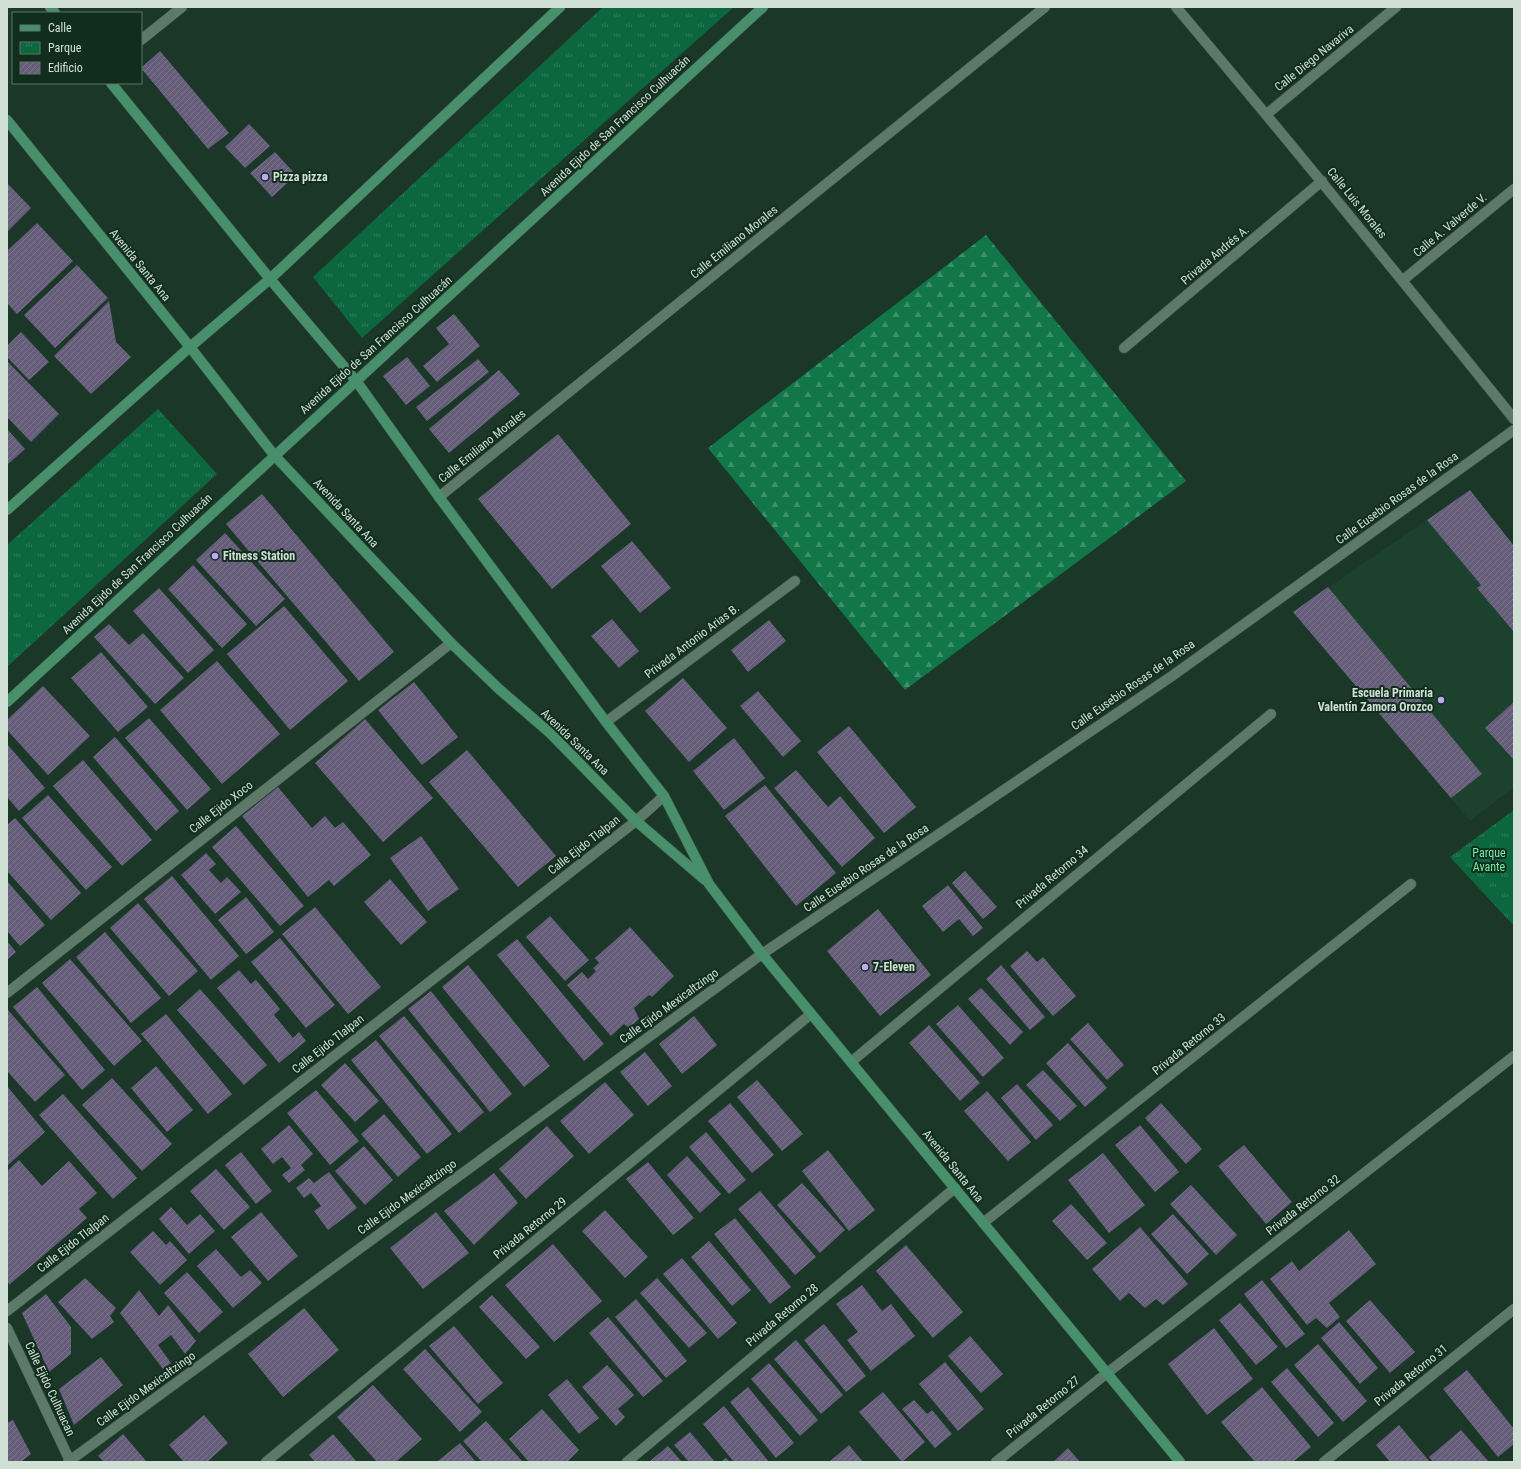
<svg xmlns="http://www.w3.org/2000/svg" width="1521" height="1469" font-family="'Roboto Condensed',sans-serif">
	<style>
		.built { fill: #1c412c }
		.forest { fill: url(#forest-firs) }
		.park { fill: url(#park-tufts) }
		.building { fill: url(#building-hatch) }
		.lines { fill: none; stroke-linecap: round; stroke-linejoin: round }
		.street-casing { stroke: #3c5446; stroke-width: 11 }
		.secondary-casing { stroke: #3c5446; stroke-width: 11 }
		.street { stroke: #5c7a67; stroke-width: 10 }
		.secondary { stroke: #488f6c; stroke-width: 10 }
		.poi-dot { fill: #bea9f4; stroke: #112d1d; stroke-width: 1.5 }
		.labels { text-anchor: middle; stroke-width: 4; stroke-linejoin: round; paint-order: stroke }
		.street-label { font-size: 12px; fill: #d0e0d5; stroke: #112d1d }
		.poi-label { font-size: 12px; font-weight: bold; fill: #d0e0d5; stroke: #112d1d; text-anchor: start }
		.park-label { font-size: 12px; fill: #76edab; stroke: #112d1d }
	</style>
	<defs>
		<pattern id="forest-firs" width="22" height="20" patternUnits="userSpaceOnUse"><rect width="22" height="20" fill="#117749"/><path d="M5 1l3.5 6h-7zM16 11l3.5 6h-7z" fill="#3e906b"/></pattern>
		<pattern id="park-tufts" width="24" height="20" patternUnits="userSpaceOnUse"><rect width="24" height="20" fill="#0d673e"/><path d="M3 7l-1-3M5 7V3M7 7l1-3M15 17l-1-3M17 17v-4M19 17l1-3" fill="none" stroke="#2f7c59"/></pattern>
		<pattern id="building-hatch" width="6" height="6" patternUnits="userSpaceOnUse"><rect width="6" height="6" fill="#655d7a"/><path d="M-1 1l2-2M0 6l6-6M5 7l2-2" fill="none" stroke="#7a748c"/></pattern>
	</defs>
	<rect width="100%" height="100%" fill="#1b3727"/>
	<!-- built -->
	<polygon class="built" points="1470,490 1514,546 1514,787 1470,821 1293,612"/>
	<!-- forest -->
	<polygon class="forest" points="986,235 1186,481 905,690 708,448"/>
	<!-- park -->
	<g class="park">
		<polygon points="603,7 734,7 362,338 313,277"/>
		<polygon points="158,409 217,474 7,667 7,545"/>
		<polygon points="1514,810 1514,926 1450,857"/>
	</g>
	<!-- building -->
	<g class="building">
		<polygon points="160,51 229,133 208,149 141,68"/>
		<polygon points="249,124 270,146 245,168 225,147"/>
		<polygon points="275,152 296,175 272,197 250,173"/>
		<polygon points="7,183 31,208 7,232"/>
		<polygon points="37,223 73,261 17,314 7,303 7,251"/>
		<polygon points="77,265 108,298 55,348 24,315"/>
		<polygon points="109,301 116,342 131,357 91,394 54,356"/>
		<polygon points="454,314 480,346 437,382 423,366 449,344 436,328"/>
		<polygon points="21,332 49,362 29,380 7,357 7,346"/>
		<polygon points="407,357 430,386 406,405 383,376"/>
		<polygon points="478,359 489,372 427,421 416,407"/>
		<polygon points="7,361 59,414 31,442 7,417"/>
		<polygon points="499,370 520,394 449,453 429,429"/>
		<polygon points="7,429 25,449 7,465"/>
		<polygon points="558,434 631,524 552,589 478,499"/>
		<polygon points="1470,490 1514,546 1514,632 1477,588 1481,585 1427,520"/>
		<polygon points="262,494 394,652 359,681 226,524"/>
		<polygon points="225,533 285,599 256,626 196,560"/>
		<polygon points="632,541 671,588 640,613 601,566"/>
		<polygon points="193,565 247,624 222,648 168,589"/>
		<polygon points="1328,587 1482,774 1451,798 1293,612"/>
		<polygon points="159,588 214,650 188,673 133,611"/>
		<polygon points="284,606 348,681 290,730 227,654"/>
		<polygon points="612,619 639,651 619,668 591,636"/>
		<polygon points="769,620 786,641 748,672 731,650"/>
		<polygon points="109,624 129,645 143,633 184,678 155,704 94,637"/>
		<polygon points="101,652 148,707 118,732 71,678"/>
		<polygon points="217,661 280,734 222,784 160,710"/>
		<polygon points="683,678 727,728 689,762 645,711"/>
		<polygon points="414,682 458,737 422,765 378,710"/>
		<polygon points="43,686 90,736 48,775 7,730 7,720"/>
		<polygon points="758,691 801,741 783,757 740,706"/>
		<polygon points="1514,702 1514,760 1485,728"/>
		<polygon points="149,718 211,789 187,810 125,738"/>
		<polygon points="365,719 433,798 383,842 315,763"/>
		<polygon points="849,726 916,807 884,833 817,752"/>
		<polygon points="115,737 179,811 156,831 93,757"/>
		<polygon points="734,738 765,778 724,810 693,771"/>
		<polygon points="7,744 45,788 19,811 7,797"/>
		<polygon points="467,750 556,856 518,887 429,782"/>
		<polygon points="83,760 152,840 122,866 53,786"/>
		<polygon points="796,770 828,807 840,796 875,838 842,867 774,788"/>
		<polygon points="765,785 836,873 796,906 725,816"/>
		<polygon points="278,787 312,828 325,816 335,828 343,822 371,855 334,886 329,880 308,897 242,816"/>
		<polygon points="48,795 112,867 86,890 22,818"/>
		<polygon points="15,818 81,893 51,920 7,871 7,825"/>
		<polygon points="236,826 304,906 280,926 212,847"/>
		<polygon points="421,836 459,889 428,911 390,858"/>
		<polygon points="206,853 216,864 209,870 221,883 227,877 241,892 215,914 181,875"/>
		<polygon points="965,871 997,907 983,919 952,883"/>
		<polygon points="172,876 239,956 211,980 144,899"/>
		<polygon points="390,879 427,922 401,945 364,902"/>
		<polygon points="7,881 45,925 20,946 7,931"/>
		<polygon points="948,885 983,928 973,936 959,919 943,932 922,906"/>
		<polygon points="246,897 274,932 246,954 218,920"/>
		<polygon points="138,903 198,971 169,996 110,928"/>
		<polygon points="315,907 381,987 348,1014 282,934"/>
		<polygon points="878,909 931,975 880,1016 827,951"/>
		<polygon points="550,916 589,960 565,981 526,937"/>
		<polygon points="630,927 674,976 652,997 649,995 634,1008 639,1019 629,1028 624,1024 611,1036 567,985 582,972 588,979 596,971 593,968 599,963 595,958"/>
		<polygon points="105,932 161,998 131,1023 76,957"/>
		<polygon points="280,938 335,1005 306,1028 251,962"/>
		<polygon points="517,939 604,1044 584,1061 497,955"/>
		<polygon points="7,941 16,952 7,960"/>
		<polygon points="1027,951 1037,962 1043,957 1076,996 1053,1016 1010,966"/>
		<polygon points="70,959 142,1041 114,1066 42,983"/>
		<polygon points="468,965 550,1066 524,1087 442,987"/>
		<polygon points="1001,965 1045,1017 1030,1030 986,979"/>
		<polygon points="239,970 251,984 256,980 280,1009 274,1015 293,1038 299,1032 306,1041 279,1063 217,988"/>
		<polygon points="37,987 105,1070 82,1090 13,1007"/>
		<polygon points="981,988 1023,1032 1010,1045 968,999"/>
		<polygon points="200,989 267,1065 244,1085 177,1010"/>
		<polygon points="431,991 512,1094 490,1112 408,1009"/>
		<polygon points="958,1005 1004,1058 983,1077 936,1024"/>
		<polygon points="7,1009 65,1075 35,1102 7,1071"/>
		<polygon points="166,1014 232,1094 208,1114 141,1034"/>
		<polygon points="404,1016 484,1112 459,1133 379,1036"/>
		<polygon points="694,1016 717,1045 682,1074 659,1044"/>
		<polygon points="1088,1023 1124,1065 1107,1080 1070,1039"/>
		<polygon points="929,1025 980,1083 960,1101 909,1043"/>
		<polygon points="376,1040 452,1134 427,1154 351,1060"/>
		<polygon points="1068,1043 1107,1088 1085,1107 1046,1063"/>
		<polygon points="645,1052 672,1086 648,1106 620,1072"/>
		<polygon points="345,1063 379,1101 355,1122 321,1085"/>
		<polygon points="156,1066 193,1110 167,1132 131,1088"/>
		<polygon points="1043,1070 1077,1106 1060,1121 1026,1085"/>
		<polygon points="112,1078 172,1144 142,1171 82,1105"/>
		<polygon points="757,1080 803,1134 782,1151 737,1097"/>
		<polygon points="605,1082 634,1115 589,1154 560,1121"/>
		<polygon points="1017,1084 1053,1125 1036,1140 1001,1098"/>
		<polygon points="7,1086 45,1132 7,1166"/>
		<polygon points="316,1090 359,1141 330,1165 287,1113"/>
		<polygon points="987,1091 1031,1142 1008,1161 964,1111"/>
		<polygon points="63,1094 137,1178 113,1199 39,1115"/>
		<polygon points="730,1103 774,1155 752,1173 708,1121"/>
		<polygon points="1161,1103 1202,1149 1186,1164 1145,1118"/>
		<polygon points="384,1114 421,1157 398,1177 361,1134"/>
		<polygon points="289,1125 313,1154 301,1165 305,1170 289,1183 282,1175 291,1168 282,1157 273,1164 261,1149"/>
		<polygon points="1140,1125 1179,1172 1155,1192 1115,1145"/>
		<polygon points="547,1126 574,1156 526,1199 499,1169"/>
		<polygon points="706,1132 746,1180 729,1194 689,1147"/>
		<polygon points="1244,1145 1292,1202 1266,1224 1218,1166"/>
		<polygon points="364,1146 393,1180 365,1205 335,1171"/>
		<polygon points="828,1150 875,1210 849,1231 802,1171"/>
		<polygon points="241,1152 272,1191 256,1204 225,1165"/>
		<polygon points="1103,1153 1145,1205 1109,1233 1068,1180"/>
		<polygon points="687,1156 721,1194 700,1213 667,1175"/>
		<polygon points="19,1160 42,1186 69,1161 97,1193 79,1209 87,1218 9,1285 7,1278 7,1171"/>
		<polygon points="648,1162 694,1218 673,1235 626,1179"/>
		<polygon points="216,1169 250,1207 224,1230 190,1191"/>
		<polygon points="329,1172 357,1208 328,1230 314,1211 321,1206 311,1193 304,1198 296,1188 309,1178 314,1183"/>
		<polygon points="494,1173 518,1203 474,1245 444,1211"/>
		<polygon points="802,1183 845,1230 820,1253 777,1205"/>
		<polygon points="1191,1185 1237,1235 1216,1255 1170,1204"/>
		<polygon points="760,1191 816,1257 795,1275 738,1209"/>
		<polygon points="1071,1204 1107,1243 1087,1260 1052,1221"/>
		<polygon points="171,1207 187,1225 200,1214 215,1231 189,1254 159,1219"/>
		<polygon points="605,1210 648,1257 625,1278 582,1231"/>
		<polygon points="261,1212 298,1256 268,1281 231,1237"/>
		<polygon points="436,1212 469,1253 423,1289 390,1248"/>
		<polygon points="1173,1214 1209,1254 1187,1274 1151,1234"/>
		<polygon points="735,1218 791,1287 770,1304 714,1234"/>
		<polygon points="1140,1227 1188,1284 1163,1305 1156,1299 1145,1308 1129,1293 1120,1301 1092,1269"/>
		<polygon points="1349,1230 1376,1264 1329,1303 1340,1317 1327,1328 1316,1318 1307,1325 1270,1279 1292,1261 1299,1271"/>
		<polygon points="153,1231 166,1245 170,1241 187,1260 160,1285 130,1252"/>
		<polygon points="709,1241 751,1290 732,1306 691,1257"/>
		<polygon points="553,1244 602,1301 554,1342 505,1285"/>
		<polygon points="906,1245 963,1312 933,1338 876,1271"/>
		<polygon points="216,1249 241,1277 250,1270 262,1283 233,1308 197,1266"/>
		<polygon points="682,1258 737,1323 718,1339 663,1274"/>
		<polygon points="187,1272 223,1312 199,1333 164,1293"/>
		<polygon points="85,1278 116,1308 110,1316 114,1322 92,1339 58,1302"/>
		<polygon points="657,1278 707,1333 689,1348 640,1293"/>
		<polygon points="1262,1280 1305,1334 1286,1348 1244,1294"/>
		<polygon points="862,1285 882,1311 891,1304 915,1336 871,1371 847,1340 858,1332 836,1304"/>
		<polygon points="139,1290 159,1316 168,1305 196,1341 185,1354 171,1335 158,1345 171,1363 163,1369 120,1313"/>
		<polygon points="46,1294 71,1327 71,1354 49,1372 22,1313"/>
		<polygon points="492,1295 540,1347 526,1359 479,1307"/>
		<polygon points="636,1299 687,1361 666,1378 615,1317"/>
		<polygon points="1370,1300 1415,1352 1390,1373 1346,1321"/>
		<polygon points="1240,1303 1278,1347 1256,1365 1219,1320"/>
		<polygon points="304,1308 339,1350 283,1397 248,1354"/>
		<polygon points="608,1317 663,1381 643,1397 589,1333"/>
		<polygon points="1339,1322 1378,1368 1360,1384 1321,1338"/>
		<polygon points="824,1324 866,1376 846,1392 804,1340"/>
		<polygon points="454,1326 503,1383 478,1404 429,1346"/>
		<polygon points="1214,1328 1253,1379 1207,1415 1168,1364"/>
		<polygon points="970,1336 1003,1374 981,1393 948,1356"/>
		<polygon points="796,1340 843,1395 821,1414 774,1359"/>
		<polygon points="1318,1344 1367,1401 1343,1422 1294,1365"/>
		<polygon points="425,1349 482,1412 460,1432 403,1369"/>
		<polygon points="101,1357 123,1385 74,1425 59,1389"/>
		<polygon points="945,1362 984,1409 958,1431 919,1384"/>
		<polygon points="769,1363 818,1420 800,1436 751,1379"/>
		<polygon points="607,1365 634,1395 618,1409 625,1417 616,1426 582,1387"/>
		<polygon points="1287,1368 1334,1423 1318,1437 1271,1382"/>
		<polygon points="1467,1370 1514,1429 1514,1444 1498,1457 1443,1389"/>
		<polygon points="567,1379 599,1418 579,1434 548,1395"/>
		<polygon points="373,1385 422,1439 396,1462 377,1462 337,1417"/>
		<polygon points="748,1387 794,1443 776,1458 730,1402"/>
		<polygon points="1262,1387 1311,1447 1293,1462 1255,1462 1221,1422"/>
		<polygon points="883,1392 925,1442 902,1462 859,1412"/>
		<polygon points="914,1400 927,1414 932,1410 952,1434 935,1448 902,1409"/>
		<polygon points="724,1406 769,1462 734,1462 703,1424"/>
		<polygon points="542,1409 579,1450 567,1462 529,1462 509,1439"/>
		<polygon points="204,1415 228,1443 207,1462 184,1462 169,1445"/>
		<polygon points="13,1420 31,1454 21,1462 7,1462 7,1423"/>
		<polygon points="486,1421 523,1462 482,1462 463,1441"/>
		<polygon points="1399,1425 1430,1462 1390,1462 1376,1445"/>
		<polygon points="1461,1430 1489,1462 1433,1462 1429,1457"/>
		<polygon points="690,1432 715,1462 689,1462 674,1445"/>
		<polygon points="123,1434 147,1462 104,1462 98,1456"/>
		<polygon points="333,1434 357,1462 315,1462 309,1455"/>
		<polygon points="460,1443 476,1462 439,1462 438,1461"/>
		<polygon points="849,1445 863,1462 829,1462"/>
		<polygon points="668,1446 682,1462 650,1462 650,1461"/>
		<polygon points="1068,1448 1080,1462 1053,1462"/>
		<polygon points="726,1458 730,1462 721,1462"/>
	</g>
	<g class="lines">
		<defs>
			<g id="street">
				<path d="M 1176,7 C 1291,143 1403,281 1514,419"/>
				<polyline points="141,40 182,7"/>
				<polyline points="1267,114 1396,7"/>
				<polyline points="1403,280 1514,189"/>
				<polyline points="1124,348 1322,181"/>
				<polyline points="439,497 1045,7"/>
				<polyline points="606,722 795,581"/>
				<polyline points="7,993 451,643"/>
				<polyline points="851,1062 1271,714"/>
				<polyline points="983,1223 1411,884"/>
				<polyline points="7,1311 636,821 664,796"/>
				<polyline points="7,1328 70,1461"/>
				<polyline points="68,1462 762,954 1172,676 1514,430"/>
				<polyline points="266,1462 811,1014"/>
				<polyline points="627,1462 955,1188"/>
				<polyline points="996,1462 1107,1373 1179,1318 1514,1056"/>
				<polyline points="1324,1462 1514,1309"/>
			</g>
			<g id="secondary">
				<polyline points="50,7 55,13"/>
				<polyline points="111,83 270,279 357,382 439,497 606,722 664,796 709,884 762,954 1180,1462"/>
				<polyline points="7,120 190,347 274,455 451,643 499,689 550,733 636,821 705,880"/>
				<polyline points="7,510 190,347 270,279 560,7"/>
				<polyline points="7,702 763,7"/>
			</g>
		</defs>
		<!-- street casing -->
		<use href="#street" class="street-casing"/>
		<!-- secondary casing -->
		<use href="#secondary" class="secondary-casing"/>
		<!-- street -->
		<use href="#street" class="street"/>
		<!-- secondary -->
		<use href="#secondary" class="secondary"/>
	</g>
	<!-- markers -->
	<g class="poi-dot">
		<circle cx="265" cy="177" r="4"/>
		<circle cx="215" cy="556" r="4"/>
		<circle cx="1441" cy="700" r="4"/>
		<circle cx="865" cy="967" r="4"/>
	</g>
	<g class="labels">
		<!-- street labels -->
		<g class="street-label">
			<text transform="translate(1314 58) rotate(-39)" y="4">Calle Diego Navariva</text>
			<text transform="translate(615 126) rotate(-43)" y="4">Avenida Ejido de San Francisco Culhuacán</text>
			<text transform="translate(1357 203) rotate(51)" y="4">Calle Luis Morales</text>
			<text transform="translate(1450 225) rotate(-40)" y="4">Calle A. Valverde V.</text>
			<text transform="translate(734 242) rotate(-39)" y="4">Calle Emiliano Morales</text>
			<text transform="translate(1215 255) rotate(-40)" y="4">Privada Andrés A.</text>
			<text transform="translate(140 265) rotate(51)" y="4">Avenida Santa Ana</text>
			<text transform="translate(376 345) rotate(-42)" y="4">Avenida Ejido de San Francisco Culhuacán</text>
			<text transform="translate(482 446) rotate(-39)" y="4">Calle Emiliano Morales</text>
			<text transform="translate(1397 498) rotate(-36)" y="4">Calle Eusebio Rosas de la Rosa</text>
			<text transform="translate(346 513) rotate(47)" y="4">Avenida Santa Ana</text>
			<text transform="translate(137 564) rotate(-43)" y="4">Avenida Ejido de San Francisco Culhuacán</text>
			<text transform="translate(692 641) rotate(-37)" y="4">Privada Antonio Arias B.</text>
			<text transform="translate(1133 685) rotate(-35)" y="4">Calle Eusebio Rosas de la Rosa</text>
			<text transform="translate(575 742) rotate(44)" y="4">Avenida Santa Ana</text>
			<text transform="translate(221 807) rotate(-38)" y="4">Calle Ejido Xoco</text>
			<text transform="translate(584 845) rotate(-38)" y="4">Calle Ejido Tlalpan</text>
			<text transform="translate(866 868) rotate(-34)" y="4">Calle Eusebio Rosas de la Rosa</text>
			<text transform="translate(1052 877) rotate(-40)" y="4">Privada Retorno 34</text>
			<text transform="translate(669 1006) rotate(-36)" y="4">Calle Ejido Mexicaltzingo</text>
			<text transform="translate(328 1044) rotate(-38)" y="4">Calle Ejido Tlalpan</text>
			<text transform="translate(1189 1044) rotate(-39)" y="4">Privada Retorno 33</text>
			<text transform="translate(953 1166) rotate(51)" y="4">Avenida Santa Ana</text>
			<text transform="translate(407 1197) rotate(-36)" y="4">Calle Ejido Mexicaltzingo</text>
			<text transform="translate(1303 1205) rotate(-38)" y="4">Privada Retorno 32</text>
			<text transform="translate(530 1228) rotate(-39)" y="4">Privada Retorno 29</text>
			<text transform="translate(73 1243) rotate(-38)" y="4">Calle Ejido Tlalpan</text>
			<text transform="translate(782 1315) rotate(-40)" y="4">Privada Retorno 28</text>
			<text transform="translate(1411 1375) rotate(-39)" y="4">Privada Retorno 31</text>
			<text transform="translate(50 1389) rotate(65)" y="4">Calle Ejido Culhuacan</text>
			<text transform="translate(146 1389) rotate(-36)" y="4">Calle Ejido Mexicaltzingo</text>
			<text transform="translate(1043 1407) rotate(-39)" y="4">Privada Retorno 27</text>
		</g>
		<!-- poi labels -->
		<g class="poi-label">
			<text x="273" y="181">Pizza pizza</text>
			<text x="223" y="560">Fitness Station</text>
			<text x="1433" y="697" text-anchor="end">Escuela Primaria<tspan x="1433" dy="14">Valentín Zamora Orozco</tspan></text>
			<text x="873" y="971">7-Eleven</text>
		</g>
		<!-- park labels -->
		<g class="park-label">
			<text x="1489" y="857">Parque<tspan x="1489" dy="14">Avante</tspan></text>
		</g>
	</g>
	<!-- border -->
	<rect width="1521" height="1469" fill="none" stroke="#d0e0d5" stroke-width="16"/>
	<!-- legend -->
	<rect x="12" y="12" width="130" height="72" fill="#112d1d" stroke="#5d7567"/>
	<rect x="20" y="25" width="20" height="6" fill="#488f6c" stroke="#5d7567"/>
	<text x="48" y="32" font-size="12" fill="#d0e0d5">Calle</text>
	<rect x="20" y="42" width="20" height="12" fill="url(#park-tufts)" stroke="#5d7567"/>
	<text x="48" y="52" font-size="12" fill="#d0e0d5">Parque</text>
	<rect x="20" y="62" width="20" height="12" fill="url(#building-hatch)" stroke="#5d7567"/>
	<text x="48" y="72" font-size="12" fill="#d0e0d5">Edificio</text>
</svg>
